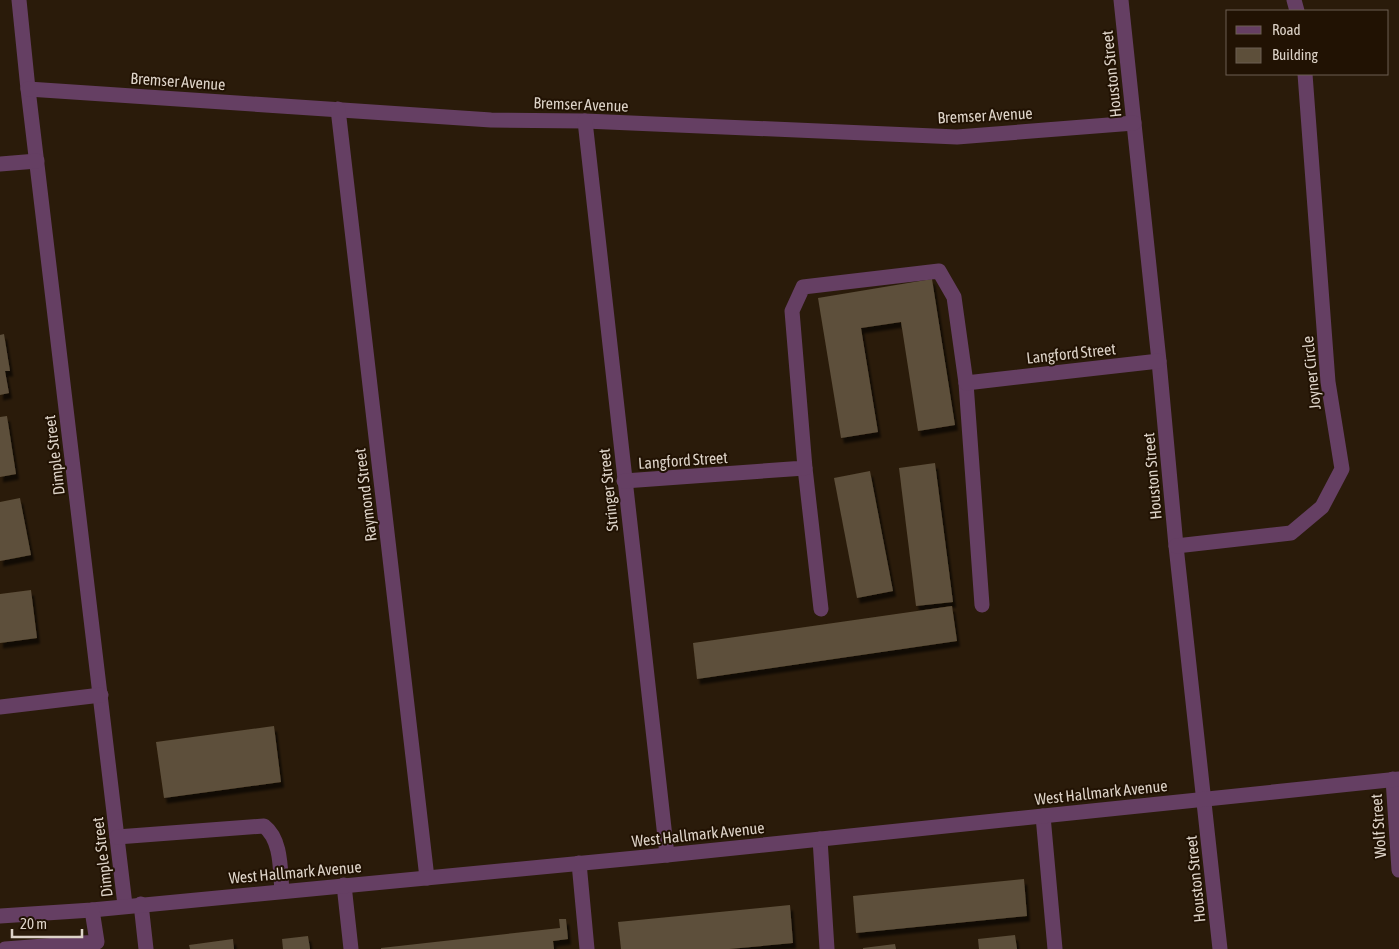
<svg xmlns="http://www.w3.org/2000/svg" width="1399" height="949" font-family="'Asap Condensed',sans-serif">
	<style>
		.building { fill: #5d4f3a; filter: url(#shadow) }
		.lines { fill: none; stroke-linecap: round; stroke-linejoin: round }
		.minor { stroke: #653f63; stroke-width: 15 }
		.labels { text-anchor: middle; stroke-width: 4; stroke-linejoin: round; paint-order: stroke }
		.street-label { font-size: 16px; fill: #ddd3c8; stroke: #211203 }
	</style>
	<defs>
		<filter id="shadow"><feDropShadow dx="3" dy="5.5" stdDeviation="1" flood-color="#0009"/></filter>
	</defs>
	<rect width="100%" height="100%" fill="#2a1b0a"/>
	<!-- building -->
	<g class="building">
		<polygon points="932,279 955,425 918,431 901,322 861,328 878,432 841,438 818,298"/>
		<polygon points="4,334 10,371 5,371 9,393 0,395 0,335"/>
		<polygon points="7,416 16,474 0,477 0,417"/>
		<polygon points="935,463 953,602 916,606 899,468"/>
		<polygon points="870,471 893,591 857,598 834,478"/>
		<polygon points="20,498 31,555 0,561 0,502"/>
		<polygon points="31,590 37,638 0,643 0,594"/>
		<polygon points="952,606 957,641 697,679 693,643"/>
		<polygon points="274,726 281,782 164,798 156,742"/>
		<polygon points="1024,879 1027,916 856,933 853,896"/>
		<polygon points="790,905 793,943 729,949 621,949 618,922"/>
		<polygon points="559,919 566,919 568,939 553,941 554,949 381,949 381,948 560,928"/>
		<polygon points="1015,935 1017,949 979,949 978,939"/>
		<polygon points="308,936 310,949 283,949 282,939"/>
		<polygon points="233,939 234,949 190,949 189,945"/>
		<polygon points="895,944 896,949 863,949 863,948"/>
	</g>
	<g class="lines">
		<!-- minor -->
		<g class="minor">
			<polyline points="19,0 28,89 125,905"/>
			<polyline points="1121,0 1159,361 1176,546 1220,949"/>
			<polyline points="1294,0 1297,11"/>
			<polyline points="28,89 491,120 585,121 957,137 1134,123"/>
			<polyline points="338,109 427,878"/>
			<polyline points="585,121 667,855"/>
			<polyline points="0,164 37,161"/>
			<polyline points="966,383 982,605"/>
			<polyline points="805,468 821,609"/>
			<polyline points="624,481 805,468 792,311 803,287 939,271 954,297 966,383 1159,361"/>
			<polyline points="1176,546 1291,533 1322,507 1342,469 1328,382 1305,74"/>
			<polyline points="0,707 101,695"/>
			<polyline points="1393,779 1399,870"/>
			<polyline points="1043,816 1055,949"/>
			<path d="M 117,837 L 264,826 C 282,840 280,870 282,891"/>
			<polyline points="820,839 827,949"/>
			<polyline points="579,863 587,949"/>
			<polyline points="344,885 351,949"/>
			<polyline points="141,904 146,949"/>
			<polyline points="0,916 92,910 667,855 1399,779"/>
			<polyline points="5,949 97,942 92,910"/>
		</g>
	</g>
	<g class="labels">
		<!-- street labels -->
		<g class="street-label">
			<text transform="translate(1111 74) rotate(-96)" y="6">Houston Street</text>
			<text transform="translate(178 81) rotate(4)" y="6">Bremser Avenue</text>
			<text transform="translate(581 104) rotate(2)" y="6">Bremser Avenue</text>
			<text transform="translate(985 115) rotate(-3)" y="6">Bremser Avenue</text>
			<text transform="translate(1071 353) rotate(-6)" y="6">Langford Street</text>
			<text transform="translate(1311 373) rotate(-96)" y="6">Joyner Circle</text>
			<text transform="translate(54 455) rotate(-97)" y="6">Dimple Street</text>
			<text transform="translate(683 460) rotate(-4)" y="6">Langford Street</text>
			<text transform="translate(1152 476) rotate(-95)" y="6">Houston Street</text>
			<text transform="translate(608 490) rotate(-96)" y="6">Stringer Street</text>
			<text transform="translate(365 495) rotate(-97)" y="6">Raymond Street</text>
			<text transform="translate(1101 792) rotate(-6)" y="6">West Hallmark Avenue</text>
			<text transform="translate(1378 826) rotate(-94)" y="6">Wolf Street</text>
			<text transform="translate(698 834) rotate(-6)" y="6">West Hallmark Avenue</text>
			<text transform="translate(102 857) rotate(-97)" y="6">Dimple Street</text>
			<text transform="translate(295 872) rotate(-5)" y="6">West Hallmark Avenue</text>
			<text transform="translate(1195 879) rotate(-96)" y="6">Houston Street</text>
		</g>
	</g>
	<!-- legend -->
	<rect x="1226" y="10" width="162" height="65" fill="#211203" stroke="#6c5f52"/>
	<rect x="1236" y="26" width="25" height="8" fill="#653f63" stroke="#6c5f52"/>
	<text x="1272" y="35" font-size="15" fill="#ddd3c8">Road</text>
	<rect x="1236" y="48" width="25" height="15" fill="#5d4f3a" stroke="#6c5f52"/>
	<text x="1272" y="60" font-size="15" fill="#ddd3c8">Building</text>
	<!-- scale -->
	<path d="M12 929v8h70v-8" fill="none" stroke="#ddd3c8" stroke-width="2.5"/>
	<text x="20" y="929" font-size="15" fill="#ddd3c8" stroke="#211203" stroke-width="4" paint-order="stroke">20 m</text>
</svg>
